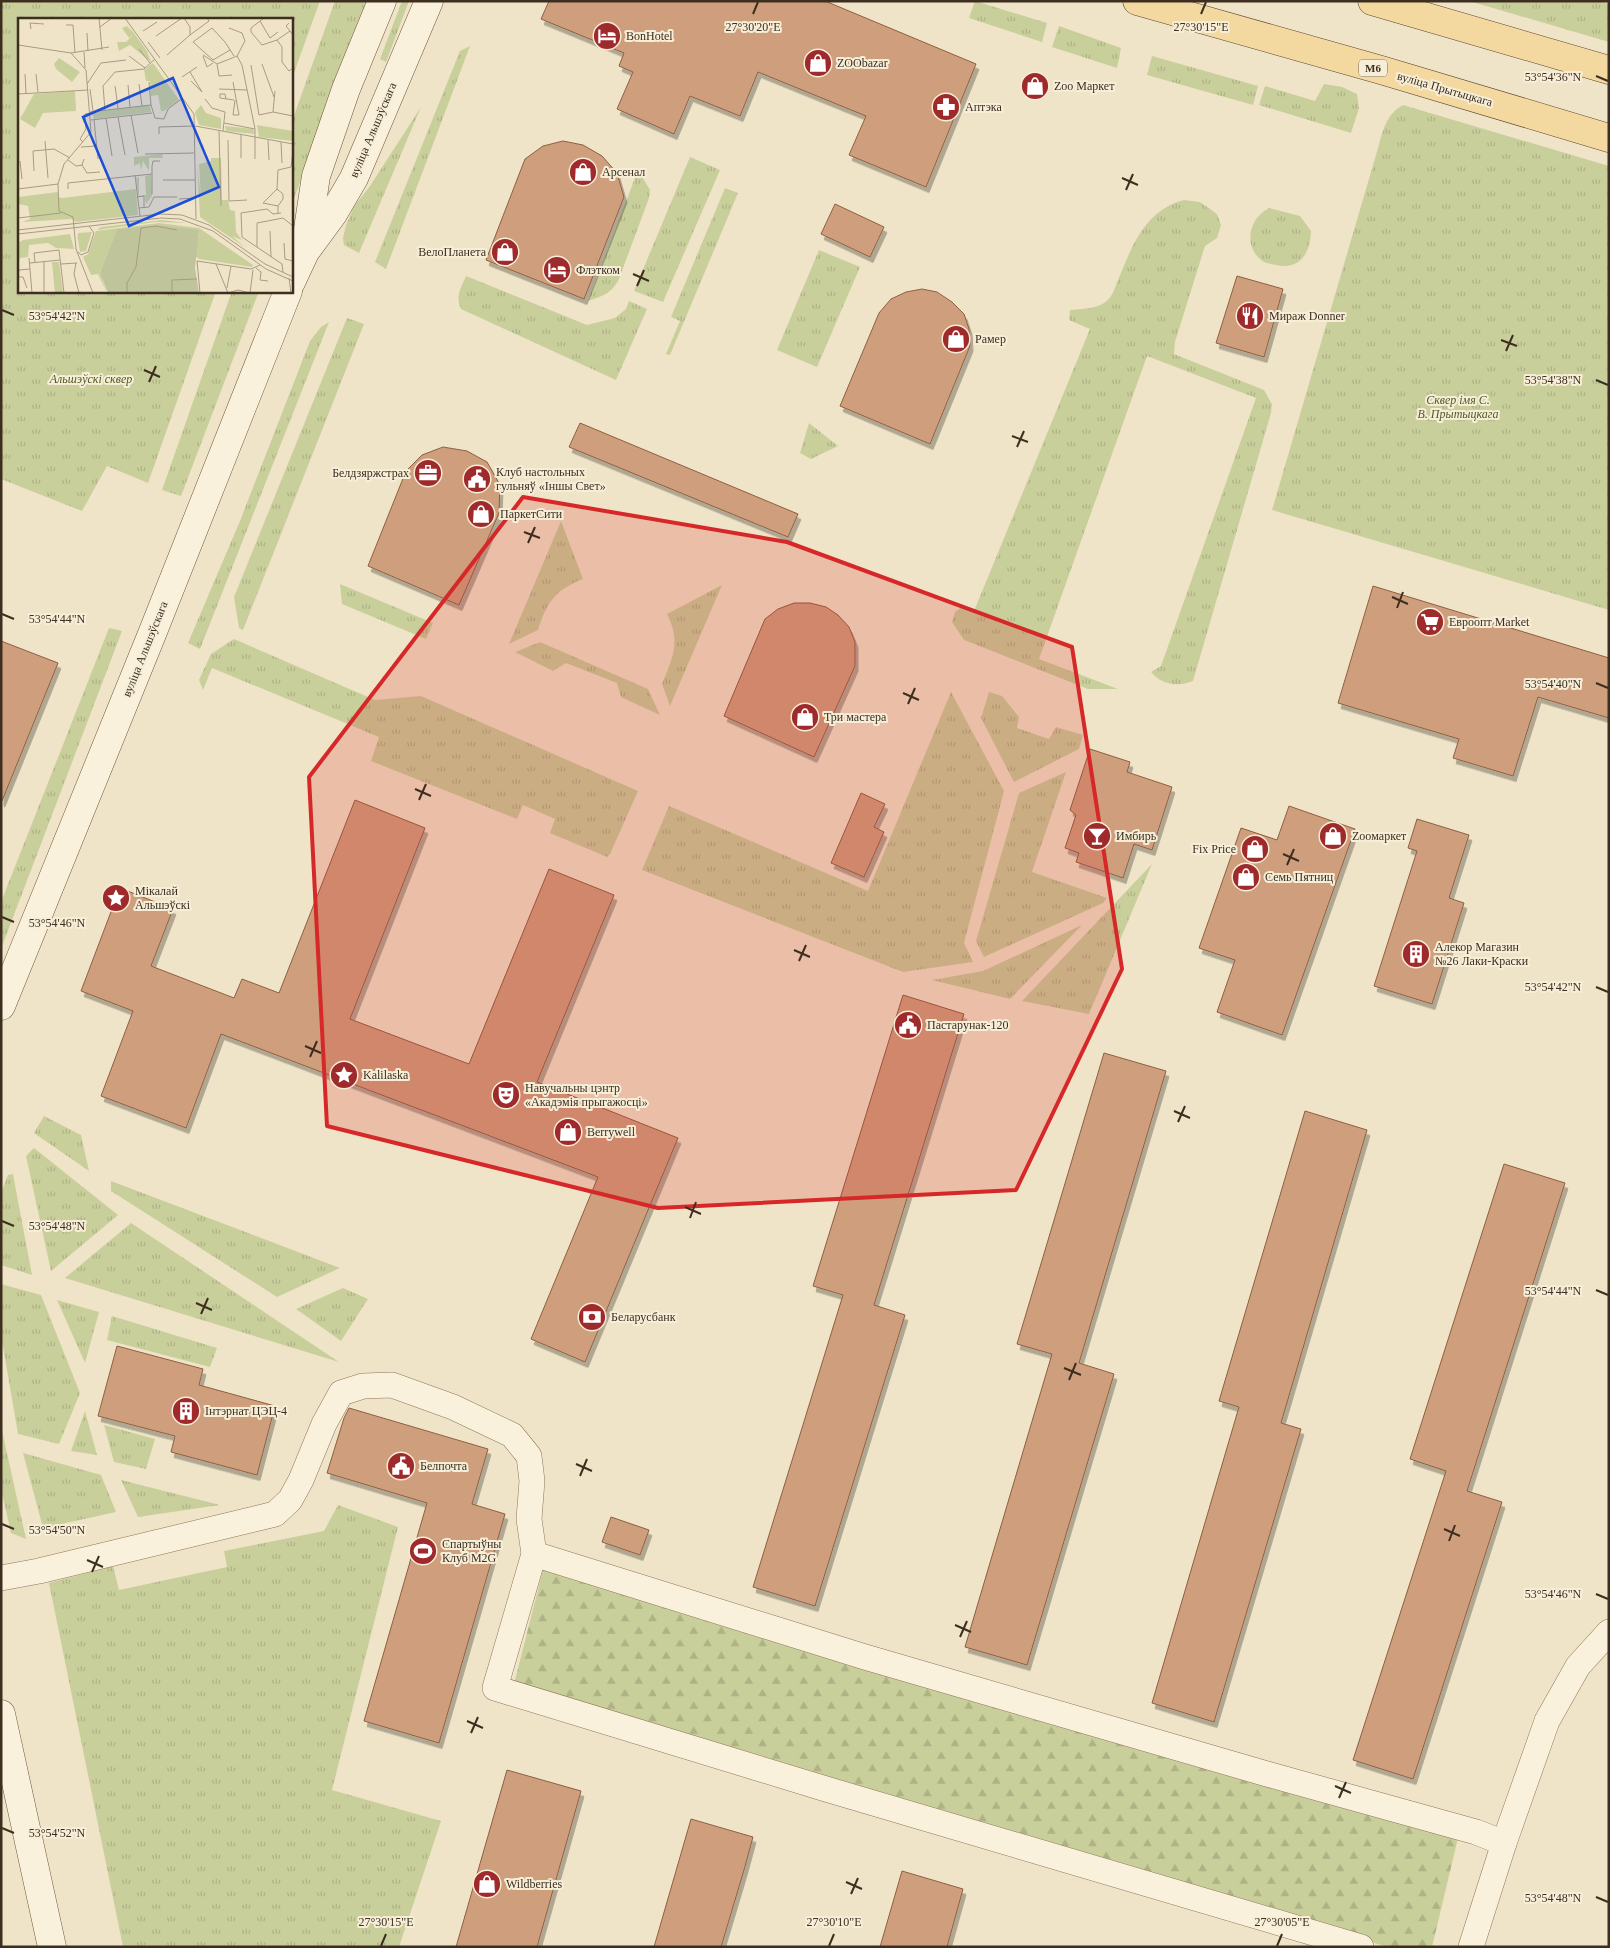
<svg xmlns="http://www.w3.org/2000/svg" width="1610" height="1948" font-family="Georgia,serif">
	<style>
		.grass { fill: url(#grass-tufts) }
		.forest { fill: url(#forest-firs) }
		.building { fill: #cf9f7d; stroke: #8d5f41; filter: url(#shadow) }
		.lines { fill: none; stroke-linecap: round; stroke-linejoin: round }
		.street-casing { stroke: #8d765c; stroke-width: 26 }
		.secondary-casing { stroke: #6f573f; stroke-width: 29 }
		.primary-casing { stroke: #5b4430; stroke-width: 29 }
		.street { stroke: #faf1dc; stroke-width: 25 }
		.secondary { stroke: #faf1dc; stroke-width: 28 }
		.primary { stroke: #f3d9a0; stroke-width: 28 }
		.marked { fill: #d62828; fill-opacity: 0.2; stroke: #d62828; stroke-width: 4; stroke-linejoin: round }
		.ticks { fill: none; stroke: #3d2e20; stroke-width: 2 }
		.labels { text-anchor: middle; stroke-width: 4; stroke-linejoin: round; paint-order: stroke }
		.shield { fill: #f7eed8; stroke: #756857; stroke-width: 1 }
		.shield-label { font-size: 11px; font-weight: bold; fill: #3d2e20 }
		.poi-label { font-size: 12px; fill: #3d2e20; stroke: #f7eed8; text-anchor: start }
		.street-label { font-size: 12px; fill: #3d2e20; stroke: #f7eed8 }
		.park-label { font-size: 12px; font-style: italic; fill: #4d5a26; stroke: #f7eed8 }
		.inset-road { fill: none; stroke: #a89b85; stroke-width: 1 }
		.view { fill: #1d4ed8; fill-opacity: 0.15; stroke: #1d4ed8; stroke-width: 2.5 }
		.inset-edge { fill: none; stroke: #3d2e20; stroke-width: 2.5 }
		.ticks-label { font-size: 12px; text-anchor: middle; fill: #3d2e20; stroke: #f7eed8; stroke-width: 4; stroke-linejoin: round; paint-order: stroke }
	</style>
	<defs>
		<pattern id="grass-tufts" width="24" height="20" patternUnits="userSpaceOnUse" patternTransform="scale(1.25)"><rect width="24" height="20" fill="#c9cf9b"/><path d="M3 7l-1-3M5 7V3M7 7l1-3M15 17l-1-3M17 17v-4M19 17l1-3" fill="none" stroke="#aeb285"/></pattern>
		<pattern id="forest-firs" width="22" height="20" patternUnits="userSpaceOnUse" patternTransform="scale(1.25)"><rect width="22" height="20" fill="#c9cf9b"/><path d="M5 1l3.5 6h-7zM16 11l3.5 6h-7z" fill="#aeb285"/></pattern>
		<filter id="shadow"><feDropShadow dx="3" dy="5.5" stdDeviation="0" flood-color="#0004"/></filter>
	</defs>
	<rect width="100%" height="100%" fill="#f0e4c8"/>
	<!-- grass -->
	<g class="grass">
		<polygon points="1,1 320,1 291,81 291,19 19,19 19,291 216,291 148,483 107,466 82,511 1,479"/>
		<polygon points="335,1 369,1 291,206 291,124"/>
		<polygon points="402,1 409,1 386,62 380,59"/>
		<polygon points="975,1 1047,23 1042,42 969,18"/>
		<polygon points="1469,1 1597,1 1609,4 1609,42"/>
		<polygon points="1059,26 1121,48 1117,68 1052,47"/>
		<polygon points="470,46 386,269 375,262 460,51"/>
		<polygon points="1152,56 1258,86 1253,105 1147,75"/>
		<polygon points="1324,84 1342,87 1357,94 1359,108 1351,133 1259,105 1265,86 1315,101"/>
		<path d="M 1403,105 L 1609,166 L 1609,610 L 1272,510 L 1378,148 C 1383,131 1386,114 1403,105 Z"/>
		<polygon points="421,107 359,253 344,245 343,238 346,225 355,205 370,186"/>
		<polygon points="690,157 720,170 663,302 634,291"/>
		<path d="M 638,170 L 650,190 L 649,198 L 619,279 C 612,293 603,296 588,301 Z"/>
		<polygon points="725,188 738,193 670,355 666,354 680,321 671,317"/>
		<path d="M 1184,200 L 1200,202 L 1217,214 L 1221,225 L 1217,238 L 1205,246 L 1175,342 L 1174,354 L 1264,390 L 1272,404 L 1271,413 L 1193,681 C 1177,687 1162,685 1151,672 L 1161,666 L 1256,398 L 1147,356 L 1039,659 L 1118,689 L 1088,689 L 964,640 L 952,622 L 955,612 L 963,606 L 974,611 L 1090,329 L 1069,320 L 1070,310 C 1080,309 1095,309 1104,303 C 1113,297 1114,289 1118,280 C 1132,246 1145,210 1184,200 Z"/>
		<path d="M 1269,208 L 1300,216 L 1311,231 C 1310,253 1301,270 1276,265 C 1271,264 1264,263 1261,260 C 1243,245 1249,218 1269,208 Z"/>
		<polygon points="819,250 860,267 817,367 777,350"/>
		<path d="M 466,276 L 587,325 L 615,318 L 626,309 L 629,301 L 647,309 L 616,380 L 461,309 C 455,296 461,288 466,276 Z"/>
		<polygon points="232,291 259,291 181,496 162,490"/>
		<polygon points="347,318 364,324 243,630 239,628 234,597"/>
		<polygon points="329,322 200,649 188,643 240,521 310,341 321,327"/>
		<polygon points="809,423 838,446 811,459 800,453"/>
		<path d="M 561,521 L 583,579 C 555,590 547,602 538,630 L 509,644 Z"/>
		<polygon points="340,584 433,623 426,639 342,604"/>
		<path d="M 722,585 L 670,706 L 662,684 C 673,657 681,642 667,614 Z"/>
		<polygon points="109,628 122,631 1,949 1,902"/>
		<polygon points="234,639 375,700 421,696 638,791 610,854 607,857 550,833 555,819 523,805 517,819 371,761 379,737 212,668 203,690 199,680 211,654"/>
		<polygon points="540,642 648,689 660,715 621,697 617,683 566,663 553,671 515,652"/>
		<polygon points="951,692 1004,791 964,943 973,962 903,972 642,870 669,806 868,891"/>
		<polygon points="989,692 1002,696 1019,717 1017,728 1049,739 1056,727 1083,735 1079,749 1014,782 981,718"/>
		<polygon points="1066,772 1032,872 1107,898 1103,903 984,957 976,941 1019,793"/>
		<polygon points="1152,864 1089,1014 1022,1001"/>
		<polygon points="1082,925 1010,999 932,980 983,971"/>
		<polygon points="44,1116 81,1135 89,1171 34,1133"/>
		<polygon points="34,1148 118,1215 51,1271 26,1156"/>
		<polygon points="13,1174 32,1275 1,1265 1,1193 8,1175"/>
		<polygon points="111,1181 340,1268 277,1297 111,1191"/>
		<polygon points="131,1223 339,1362 65,1278"/>
		<polygon points="1,1284 41,1295 80,1393 59,1444 18,1434 1,1335"/>
		<polygon points="343,1288 368,1299 341,1341 296,1309"/>
		<polygon points="57,1300 99,1312 85,1363"/>
		<polygon points="112,1316 217,1348 210,1367 107,1340"/>
		<polygon points="85,1411 97,1455 71,1451"/>
		<polygon points="104,1425 155,1439 146,1469 114,1462"/>
		<polygon points="1,1426 26,1539 11,1533 1,1489"/>
		<polygon points="23,1453 101,1475 116,1512 43,1528"/>
		<polygon points="121,1480 220,1505 138,1517"/>
		<polygon points="338,1505 398,1527 332,1790 441,1821 399,1947 123,1947 49,1583 113,1566 119,1590 227,1567 224,1551 324,1531"/>
	</g>
	<!-- forest -->
	<polygon class="forest" points="543,1570 1458,1838 1432,1947 1388,1947 513,1688"/>
	<!-- building -->
	<g class="building">
		<polygon points="549,1 825,1 976,64 926,187 849,155 866,116 758,72 740,116 690,96 674,134 617,109 633,72 619,66 624,53 541,19"/>
		<polygon points="563,141 583,145 602,156 617,173 624,197 584,299 486,260 525,159 543,146"/>
		<polygon points="835,204 884,227 870,257 821,234"/>
		<polygon points="1237,276 1283,289 1264,357 1216,343"/>
		<polygon points="922,289 937,292 952,302 964,314 969,329 970,346 930,444 840,406 879,313 891,299 906,292"/>
		<polygon points="580,423 798,514 788,537 569,447"/>
		<polygon points="443,447 467,451 487,462 500,485 499,513 459,605 368,566 406,471 422,455"/>
		<polygon points="1373,586 1609,658 1609,718 1538,697 1513,776 1453,758 1459,739 1338,703"/>
		<polygon points="794,603 810,603 826,607 838,615 849,627 855,642 855,666 814,757 724,716 765,619 778,609"/>
		<polygon points="1,641 58,663 2,801 1,801"/>
		<polygon points="1090,749 1130,762 1127,772 1172,787 1152,850 1134,844 1123,878 1076,862 1079,853 1065,848 1076,815 1070,810"/>
		<polygon points="861,793 885,804 874,827 884,832 864,877 831,863"/>
		<polygon points="355,800 425,828 350,1019 469,1064 549,869 614,895 537,1082 678,1138 585,1362 531,1339 598,1177 221,1034 186,1128 101,1096 133,1011 81,991 120,888 173,909 151,966 234,998 242,979 279,993"/>
		<polygon points="1289,806 1355,829 1282,1035 1217,1012 1235,960 1199,948 1241,828 1277,840"/>
		<polygon points="1417,819 1469,835 1449,898 1464,903 1432,1004 1374,986 1417,851 1408,848"/>
		<polygon points="903,995 964,1014 874,1305 905,1315 815,1606 753,1587 843,1295 813,1286"/>
		<polygon points="1104,1053 1166,1071 1079,1363 1114,1374 1027,1665 965,1647 1052,1354 1017,1344"/>
		<polygon points="1305,1111 1367,1130 1281,1423 1301,1429 1214,1722 1152,1703 1239,1407 1219,1401"/>
		<polygon points="1504,1164 1565,1183 1467,1491 1502,1502 1413,1779 1353,1760 1446,1471 1410,1459"/>
		<polygon points="117,1346 203,1369 199,1385 275,1406 257,1475 171,1452 175,1436 98,1416"/>
		<polygon points="349,1408 488,1449 472,1504 505,1514 439,1743 364,1721 427,1503 327,1473 344,1418"/>
		<polygon points="611,1517 649,1530 640,1555 602,1542"/>
		<polygon points="507,1770 581,1791 537,1947 456,1947"/>
		<polygon points="691,1819 753,1837 744,1870 721,1947 654,1947"/>
		<polygon points="902,1871 963,1889 947,1947 880,1947"/>
	</g>
	<g class="lines">
		<defs>
			<g id="street">
				<polyline points="534,1554 865,1657 1267,1774 1476,1832 1504,1843"/>
				<polyline points="1,1578 39,1571 275,1514 290,1500 301,1480 324,1424 341,1393 363,1386 392,1385 453,1407 512,1435 529,1456 532,1481 529,1519 534,1554 495,1688 826,1789 1361,1947"/>
				<polyline points="1471,1947 1504,1843 1547,1721 1578,1666 1609,1632"/>
			</g>
			<g id="secondary">
				<polyline points="305,249 316,176 346,89 382,1"/>
				<polyline points="291,282 305,252 333,214 354,178 429,1"/>
				<polyline points="1,1006 152,634 288,291"/>
				<polyline points="1,1714 52,1947"/>
			</g>
			<g id="primary">
				<polyline points="1137,1 1381,70 1609,138"/>
				<polyline points="1372,1 1609,70"/>
			</g>
		</defs>
		<!-- street casing -->
		<use href="#street" class="street-casing"/>
		<!-- secondary casing -->
		<use href="#secondary" class="secondary-casing"/>
		<!-- primary casing -->
		<use href="#primary" class="primary-casing"/>
		<!-- street -->
		<use href="#street" class="street"/>
		<!-- secondary -->
		<use href="#secondary" class="secondary"/>
		<!-- primary -->
		<use href="#primary" class="primary"/>
	</g>
	<!-- marked area -->
	<path class="marked" d="M 523,497 L 787,542 L 1072,647 L 1122,969 L 1016,1190 L 658,1208 L 327,1126 L 309,777 Z"/>
	<!-- ticks -->
	<path class="ticks" d="M 753,14 L 758,2M 1201,14 L 1206,2M 1596,76 L 1608,81M 1122,178 L 1138,185M 1126,190 L 1133,174M 633,274 L 649,281M 637,286 L 644,270M 2,310 L 14,315M 1501,340 L 1517,346M 1506,351 L 1513,335M 144,370 L 160,377M 1596,380 L 1608,385M 149,382 L 156,366M 1012,436 L 1028,442M 1017,447 L 1024,431M 524,532 L 540,538M 528,543 L 535,527M 1392,597 L 1408,604M 1397,608 L 1403,592M 2,614 L 14,619M 1596,683 L 1608,688M 903,693 L 919,700M 908,704 L 915,688M 415,789 L 431,796M 419,800 L 426,784M 1283,854 L 1299,861M 1287,865 L 1294,849M 2,917 L 14,922M 794,950 L 810,957M 799,961 L 806,945M 1596,987 L 1608,992M 305,1046 L 321,1053M 310,1057 L 317,1041M 1174,1111 L 1190,1118M 1178,1122 L 1185,1106M 685,1207 L 701,1214M 690,1218 L 696,1202M 2,1221 L 14,1226M 1596,1290 L 1608,1295M 196,1303 L 212,1310M 201,1314 L 208,1298M 1064,1368 L 1081,1375M 1069,1380 L 1076,1363M 576,1464 L 592,1471M 580,1476 L 587,1459M 2,1524 L 14,1529M 1444,1529 L 1460,1536M 1449,1541 L 1455,1525M 87,1560 L 103,1567M 92,1572 L 99,1556M 1596,1594 L 1608,1599M 955,1625 L 971,1632M 960,1637 L 967,1621M 467,1721 L 483,1728M 471,1733 L 478,1717M 1335,1786 L 1351,1793M 1339,1798 L 1346,1782M 2,1828 L 14,1833M 846,1882 L 862,1889M 851,1894 L 858,1878M 1596,1897 L 1608,1902M 381,1946 L 386,1934M 829,1946 L 834,1934M 1277,1946 L 1282,1934"/>
	<!-- icons -->
	<defs>
		<symbol id="hotel-disc" viewBox="-11 -11 22 22"><circle r="9.5" fill="#9e2a2b" stroke="#f7eed8"/><path d="M-6-4.5h1.5V1H6V5H4.5V3h-9V5H-6ZM-4 0a1.8 1.8 0 1 1 3.6 0ZM.5 0V-2.5h3Q6-2.5 6 0Z" fill="#fff"/></symbol>
		<symbol id="shop-disc" viewBox="-11 -11 22 22"><circle r="9.5" fill="#9e2a2b" stroke="#f7eed8"/><path d="M-5-2.5h2.3a2.7 3.5 0 0 1 5.4 0H5L5.5 6h-11ZM-1.5-2.5h3a1.5 2.3 0 0 0-3 0Z" fill="#fff"/></symbol>
		<symbol id="pharmacy-disc" viewBox="-11 -11 22 22"><circle r="9.5" fill="#9e2a2b" stroke="#f7eed8"/><path d="M-2-6h4v4h4v4h-4v4h-4v-4h-4v-4h4Z" fill="#fff"/></symbol>
		<symbol id="restaurant-disc" viewBox="-11 -11 22 22"><circle r="9.5" fill="#9e2a2b" stroke="#f7eed8"/><path d="M-5-6h1v4h1v-4h1v4h1v-4h1v5L-1.5 .5V6h-2V.5L-5-1ZM5-6V6H3V1.5H1.5Q1.5-4 5-6Z" fill="#fff"/></symbol>
		<symbol id="office-disc" viewBox="-11 -11 22 22"><circle r="9.5" fill="#9e2a2b" stroke="#f7eed8"/><path d="M-6-3h4V-5.5h4V-3h4V5H-6ZM-1-4.5V-3h2v-1.5ZM-6 0V1H6V0Z" fill="#fff"/></symbol>
		<symbol id="civic-disc" viewBox="-11 -11 22 22"><circle r="9.5" fill="#9e2a2b" stroke="#f7eed8"/><path d="M-.6-6.5H3V-4.5H.6V-3L4-1V1h2V6H-6V1h2V-1L-.6-3ZM-1.2 2.5V6h2.4V2.5Z" fill="#fff"/></symbol>
		<symbol id="supermarket-disc" viewBox="-11 -11 22 22"><circle r="9.5" fill="#9e2a2b" stroke="#f7eed8"/><path d="M-6-5.5h2.5l.6 2H6L4.5 2H-2.5L-4.4-4H-6ZM-1.5 3.2a1.3 1.3 0 1 0 .1 0ZM3 3.2a1.3 1.3 0 1 0 .1 0Z" fill="#fff"/></symbol>
		<symbol id="bar-disc" viewBox="-11 -11 22 22"><circle r="9.5" fill="#9e2a2b" stroke="#f7eed8"/><path d="M-6-5H6L.8 .8V4.5H3.5V6h-7V4.5H-.8V.8Z" fill="#fff"/></symbol>
		<symbol id="sight-disc" viewBox="-11 -11 22 22"><circle r="9.5" fill="#9e2a2b" stroke="#f7eed8"/><path d="M0-6L1.8-2.2L6-1.7L2.9 1.2L3.7 5.4L0 3.3L-3.7 5.4L-2.9 1.2L-6-1.7L-1.8-2.2Z" fill="#fff"/></symbol>
		<symbol id="building-disc" viewBox="-11 -11 22 22"><circle r="9.5" fill="#9e2a2b" stroke="#f7eed8"/><path d="M-4-6H4V6H1V3H-1V6H-4ZM-2.5-4.3h1.7v1.8h-1.7ZM.8-4.3h1.7v1.8H.8ZM-2.5-1h1.7V.8h-1.7ZM.8-1h1.7V.8H.8Z" fill="#fff"/></symbol>
		<symbol id="theatre-disc" viewBox="-11 -11 22 22"><circle r="9.5" fill="#9e2a2b" stroke="#f7eed8"/><path d="M-5-5.5Q0-4 5-5.5V0Q5 5 0 6Q-5 5-5 0ZM-3.3-2.5H-1v1.5H-3.3ZM1-2.5H3.3v1.5H1ZM-2.8 1Q0 5.5 2.8 1Z" fill="#fff"/></symbol>
		<symbol id="bank-disc" viewBox="-11 -11 22 22"><circle r="9.5" fill="#9e2a2b" stroke="#f7eed8"/><path d="M-6-4H6V4H-6ZM0-2.3a2.3 2.3 0 1 0 0 4.6a2.3 2.3 0 1 0 0-4.6Z" fill="#fff"/></symbol>
		<symbol id="stadium-disc" viewBox="-11 -11 22 22"><circle r="9.5" fill="#9e2a2b" stroke="#f7eed8"/><path d="M0-5a6.5 5 0 1 0 0 10a6.5 5 0 1 0 0-10ZM-3.5-1.8h7v3.6h-7Z" fill="#fff"/></symbol>
	</defs>
	<g fill-rule="evenodd">
		<use href="#hotel-disc" x="591" y="20" width="32" height="32"/>
		<use href="#shop-disc" x="802" y="47" width="32" height="32"/>
		<use href="#shop-disc" x="1019" y="70" width="32" height="32"/>
		<use href="#pharmacy-disc" x="930" y="91" width="32" height="32"/>
		<use href="#shop-disc" x="567" y="156" width="32" height="32"/>
		<use href="#shop-disc" x="489" y="236" width="32" height="32"/>
		<use href="#hotel-disc" x="541" y="254" width="32" height="32"/>
		<use href="#restaurant-disc" x="1234" y="300" width="32" height="32"/>
		<use href="#shop-disc" x="940" y="323" width="32" height="32"/>
		<use href="#office-disc" x="412" y="457" width="32" height="32"/>
		<use href="#civic-disc" x="461" y="463" width="32" height="32"/>
		<use href="#shop-disc" x="465" y="498" width="32" height="32"/>
		<use href="#supermarket-disc" x="1414" y="606" width="32" height="32"/>
		<use href="#shop-disc" x="789" y="701" width="32" height="32"/>
		<use href="#bar-disc" x="1081" y="820" width="32" height="32"/>
		<use href="#shop-disc" x="1317" y="820" width="32" height="32"/>
		<use href="#shop-disc" x="1239" y="833" width="32" height="32"/>
		<use href="#shop-disc" x="1230" y="861" width="32" height="32"/>
		<use href="#sight-disc" x="100" y="882" width="32" height="32"/>
		<use href="#building-disc" x="1400" y="938" width="32" height="32"/>
		<use href="#civic-disc" x="892" y="1009" width="32" height="32"/>
		<use href="#sight-disc" x="328" y="1059" width="32" height="32"/>
		<use href="#theatre-disc" x="490" y="1079" width="32" height="32"/>
		<use href="#shop-disc" x="552" y="1116" width="32" height="32"/>
		<use href="#bank-disc" x="576" y="1301" width="32" height="32"/>
		<use href="#building-disc" x="170" y="1395" width="32" height="32"/>
		<use href="#civic-disc" x="385" y="1450" width="32" height="32"/>
		<use href="#stadium-disc" x="407" y="1535" width="32" height="32"/>
		<use href="#shop-disc" x="471" y="1868" width="32" height="32"/>
	</g>
	<g class="labels">
		<!-- shield labels -->
		<rect class="shield" x="1359" y="59.5" width="28" height="17" rx="4"/>
		<g class="shield-label">
			<text x="1373" y="72">М6</text>
		</g>
		<!-- poi labels -->
		<g class="poi-label">
			<text x="626" y="40">BonHotel</text>
			<text x="837" y="67">ZOObazar</text>
			<text x="1054" y="90">Zoo Маркет</text>
			<text x="965" y="111">Аптэка</text>
			<text x="602" y="176">Арсенал</text>
			<text x="486" y="256" text-anchor="end">ВелоПланета</text>
			<text x="576" y="274">Флэтком</text>
			<text x="1269" y="320">Мираж Donner</text>
			<text x="975" y="343">Рамер</text>
			<text x="496" y="476">Клуб настольных<tspan x="496" dy="14">гульняў «Іншы Свет»</tspan></text>
			<text x="409" y="477" text-anchor="end">Белдзяржстрах</text>
			<text x="500" y="518">ПаркетСити</text>
			<text x="1449" y="626">Евроопт Market</text>
			<text x="824" y="721">Три мастера</text>
			<text x="1116" y="840">Имбирь</text>
			<text x="1352" y="840">Zooмаркет</text>
			<text x="1236" y="853" text-anchor="end">Fix Price</text>
			<text x="1265" y="881">Семь Пятниц</text>
			<text x="135" y="895">Мікалай<tspan x="135" dy="14">Альшэўскі</tspan></text>
			<text x="1435" y="951">Алекор Магазин<tspan x="1435" dy="14">№26 Лаки-Краски</tspan></text>
			<text x="927" y="1029">Пастарунак-120</text>
			<text x="363" y="1079">Kalilaska</text>
			<text x="525" y="1092">Навучальны цэнтр<tspan x="525" dy="14">«Акадэмія прыгажосці»</tspan></text>
			<text x="587" y="1136">Berrywell</text>
			<text x="611" y="1321">Беларусбанк</text>
			<text x="205" y="1415">Інтэрнат ЦЭЦ-4</text>
			<text x="420" y="1470">Белпочта</text>
			<text x="442" y="1548">Спартыўны<tspan x="442" dy="14">Клуб M2G</tspan></text>
			<text x="506" y="1888">Wildberries</text>
		</g>
		<!-- street labels -->
		<g class="street-label">
			<text transform="translate(1445 89) rotate(16)" y="4">вуліца Прытыцкага</text>
			<text transform="translate(373 130) rotate(-67)" y="4">вуліца Альшэўскага</text>
			<text transform="translate(145 649) rotate(-68)" y="4">вуліца Альшэўскага</text>
		</g>
		<!-- park labels -->
		<g class="park-label">
			<text x="91" y="383">Альшэўскі сквер</text>
			<text x="1458" y="404">Сквер імя С.<tspan x="1458" dy="14">В. Прытыцкага</tspan></text>
		</g>
	</g>
	<!-- overview -->
	<g transform="translate(18 18)">
		<rect width="275" height="275" fill="#f0e4c8"/>
		<path d="M 108,4 L 129,33 L 133,44 L 112,27 L 101,33 L 99,24 L 108,24 L 116,16 L 111,20 L 104,10 L 109,8 L 115,15 ZM 135,45 L 161,82 L 146,93 L 143,93 L 140,77 L 133,78 L 132,63 L 128,63 L 126,52 ZM 183,87 L 188,95 L 203,100 L 203,111 L 181,107 L 177,94 ZM 239,107 L 275,113 L 275,123 L 241,119 ZM 207,108 L 235,111 L 237,116 L 208,113 ZM 144,136 L 145,140 L 131,140 L 131,153 L 125,143 L 123,152 L 122,145 L 116,148 L 116,139 ZM 193,140 L 203,140 L 204,182 L 210,182 L 212,192 L 217,193 L 218,214 L 224,222 L 233,226 L 214,218 L 228,230 L 182,199 L 179,146 L 183,180 L 181,146 L 193,143 ZM 133,157 L 134,178 L 128,186 L 127,178 L 120,177 L 118,160 L 121,159 L 121,177 L 128,177 L 127,158 ZM 118,171 L 120,197 L 58,204 L 54,201 L 4,204 L 12,201 L 10,188 L 0,186 L 0,179 L 40,174 L 40,179 L 44,180 ZM 144,202 L 169,205 L 137,204 L 79,212 L 83,209 ZM 141,205 L 181,210 L 235,247 L 234,249 L 181,241 L 177,238 L 181,215 L 138,207 L 99,211 L 82,255 L 89,275 L 80,256 L 73,257 L 65,239 L 70,236 L 78,213 ZM 74,214 L 68,233 L 62,234 L 59,216 L 60,219 L 60,215 ZM 52,216 L 56,231 L 38,230 L 30,225 L 11,227 L 10,239 L 2,240 L 0,246 L 0,225 L 5,222 ZM 34,244 L 41,244 L 45,275 L 37,275 Z" fill="#c9cf9b"/>
		<path d="M 132,87 L 133,94 L 76,101 L 74,94 ZM 182,89 L 187,95 L 202,101 L 201,107 L 183,104 L 179,94 Z" fill="#c9cf9b"/>
		<path d="M 138,207 L 181,212 L 177,250 L 181,275 L 90,275 L 82,255 L 99,211 Z" fill="#bfc49a"/>
		<path d="M 41,40 L 62,54 L 54,64 L 38,51 L 36,46 ZM 57,73 L 58,93 L 25,95 L 17,110 L 2,101 L 16,76 Z" fill="#c9cf9b"/>
		<path class="inset-road" d="M 81,0 L 84,32M 107,0 L 176,96 L 178,201M 246,0 L 233,10 L 233,14 L 244,27 L 259,22M 242,3 L 252,20 L 260,14M 271,5 L 268,8 L 275,17M 48,7 L 55,7 L 57,35M 82,9 L 94,0M 13,11 L 12,5 L 26,6M 125,13 L 139,4M 272,13 L 259,22 L 264,29 L 264,44 L 271,53 L 275,50M 69,15 L 70,33M 172,17 L 191,3 L 189,0M 138,18 L 164,0M 130,24 L 142,40M 0,27 L 53,35 L 68,52 L 73,114 L 46,146 L 40,166 L 41,193 L 55,199 L 58,231 L 75,275M 121,31 L 132,45M 212,32 L 195,42 L 175,24 L 194,10 L 207,24 L 216,38M 66,34 L 67,50M 53,35 L 91,29M 149,37 L 172,17 L 172,9 L 166,0M 185,37 L 199,46M 111,38 L 127,50M 185,38 L 189,49 L 195,45M 219,38 L 224,47 L 237,111 L 237,141M 199,46 L 219,38 L 227,23 L 224,15 L 211,10M 199,46 L 201,58 L 214,57M 244,46 L 256,79M 233,47 L 241,97 L 255,94M 172,54 L 184,74 L 173,63M 7,56 L 8,75M 18,56 L 20,74M 164,59 L 179,49M 131,64 L 133,87M 215,64 L 221,97 L 215,97 L 217,82M 69,66 L 83,45 L 108,42M 121,66 L 124,88M 110,67 L 112,89M 97,68 L 100,90M 72,71 L 75,93M 201,71 L 229,72M 257,73 L 255,94 L 275,98M 0,76 L 70,72M 187,81 L 194,90 L 207,94 L 205,113M 208,81 L 207,76 L 202,76 L 202,80 L 216,82M 87,92 L 85,68 L 97,54 L 126,51 L 137,41M 72,94 L 133,87 L 137,100 L 146,101 L 150,91 L 165,80M 113,97 L 120,135M 100,99 L 107,137M 88,100 L 94,138M 73,102 L 134,95M 76,102 L 80,141M 206,105 L 237,111M 201,113 L 203,188M 141,116 L 141,109 L 177,108 L 275,126M 223,117 L 223,140M 210,122 L 211,183 L 229,182M 250,122 L 251,142M 27,123 L 30,160M 65,124 L 62,121 L 68,111 L 67,96 L 72,95M 263,124 L 264,145M 63,129 L 79,128M 127,136 L 176,135M 50,142 L 58,148 L 64,147 L 66,141M 2,143 L 4,161M 64,147 L 69,155 L 82,154M 16,153 L 15,133 L 36,131 L 52,140M 117,157 L 122,198M 145,162 L 177,162M 0,171 L 40,166M 50,171 L 50,165 L 134,156M 259,171 L 265,176 L 265,181 L 260,188M 134,176 L 134,148 L 135,143 L 142,143M 119,179 L 126,178 L 126,189M 161,181 L 177,180M 121,190 L 131,189 L 136,179 L 159,179M 260,195 L 260,188 L 245,185 L 259,171 L 260,152 L 273,149 L 275,133M 263,195 L 255,196 L 249,191 L 223,195 L 224,219 L 264,246 L 265,254M 0,200 L 43,195M 0,212 L 142,196 L 164,197 L 191,207 L 247,246 L 275,259M 252,213 L 253,239M 0,216 L 143,200 L 162,201 L 195,213 L 248,251 L 275,263M 266,225 L 267,241 L 275,243M 239,229 L 239,205 L 265,200 L 275,208M 60,234 L 63,237 L 70,234 L 76,215 L 71,208M 11,240 L 14,275M 26,243 L 26,275M 17,244 L 16,235 L 41,232 L 46,275M 12,245 L 42,242M 58,245 L 56,256 L 61,275M 43,246 L 59,245M 198,246 L 210,275M 238,250 L 243,254 L 242,262 L 250,263M 0,257 L 1,252 L 12,251M 0,259 L 5,259 L 9,270M 271,260 L 273,275M 209,270 L 213,248M 109,275 L 109,265 L 118,249 L 123,210 L 138,208 L 159,212M 154,275 L 154,262 L 179,261M 182,275 L 179,243 L 233,251 L 242,247M 210,275 L 220,272 L 232,275M 232,275 L 235,252"/>
		<path class="view" d="M 155,60 L 201,169 L 111,208 L 65,99 Z"/>
		<rect width="275" height="275" class="inset-edge"/>
	</g>
	<g class="ticks-label">
		<text x="753" y="31">27°30'20"E</text>
		<text x="1201" y="31">27°30'15"E</text>
		<text x="1553" y="81">53°54'36"N</text>
		<text x="57" y="320">53°54'42"N</text>
		<text x="1553" y="384">53°54'38"N</text>
		<text x="57" y="623">53°54'44"N</text>
		<text x="1553" y="688">53°54'40"N</text>
		<text x="57" y="927">53°54'46"N</text>
		<text x="1553" y="991">53°54'42"N</text>
		<text x="57" y="1230">53°54'48"N</text>
		<text x="1553" y="1295">53°54'44"N</text>
		<text x="57" y="1534">53°54'50"N</text>
		<text x="1553" y="1598">53°54'46"N</text>
		<text x="57" y="1837">53°54'52"N</text>
		<text x="1553" y="1902">53°54'48"N</text>
		<text x="386" y="1926">27°30'15"E</text>
		<text x="834" y="1926">27°30'10"E</text>
		<text x="1282" y="1926">27°30'05"E</text>
	</g>
	<!-- border -->
	<rect width="1610" height="1948" fill="none" stroke="#3d2e20" stroke-width="5"/>
</svg>
